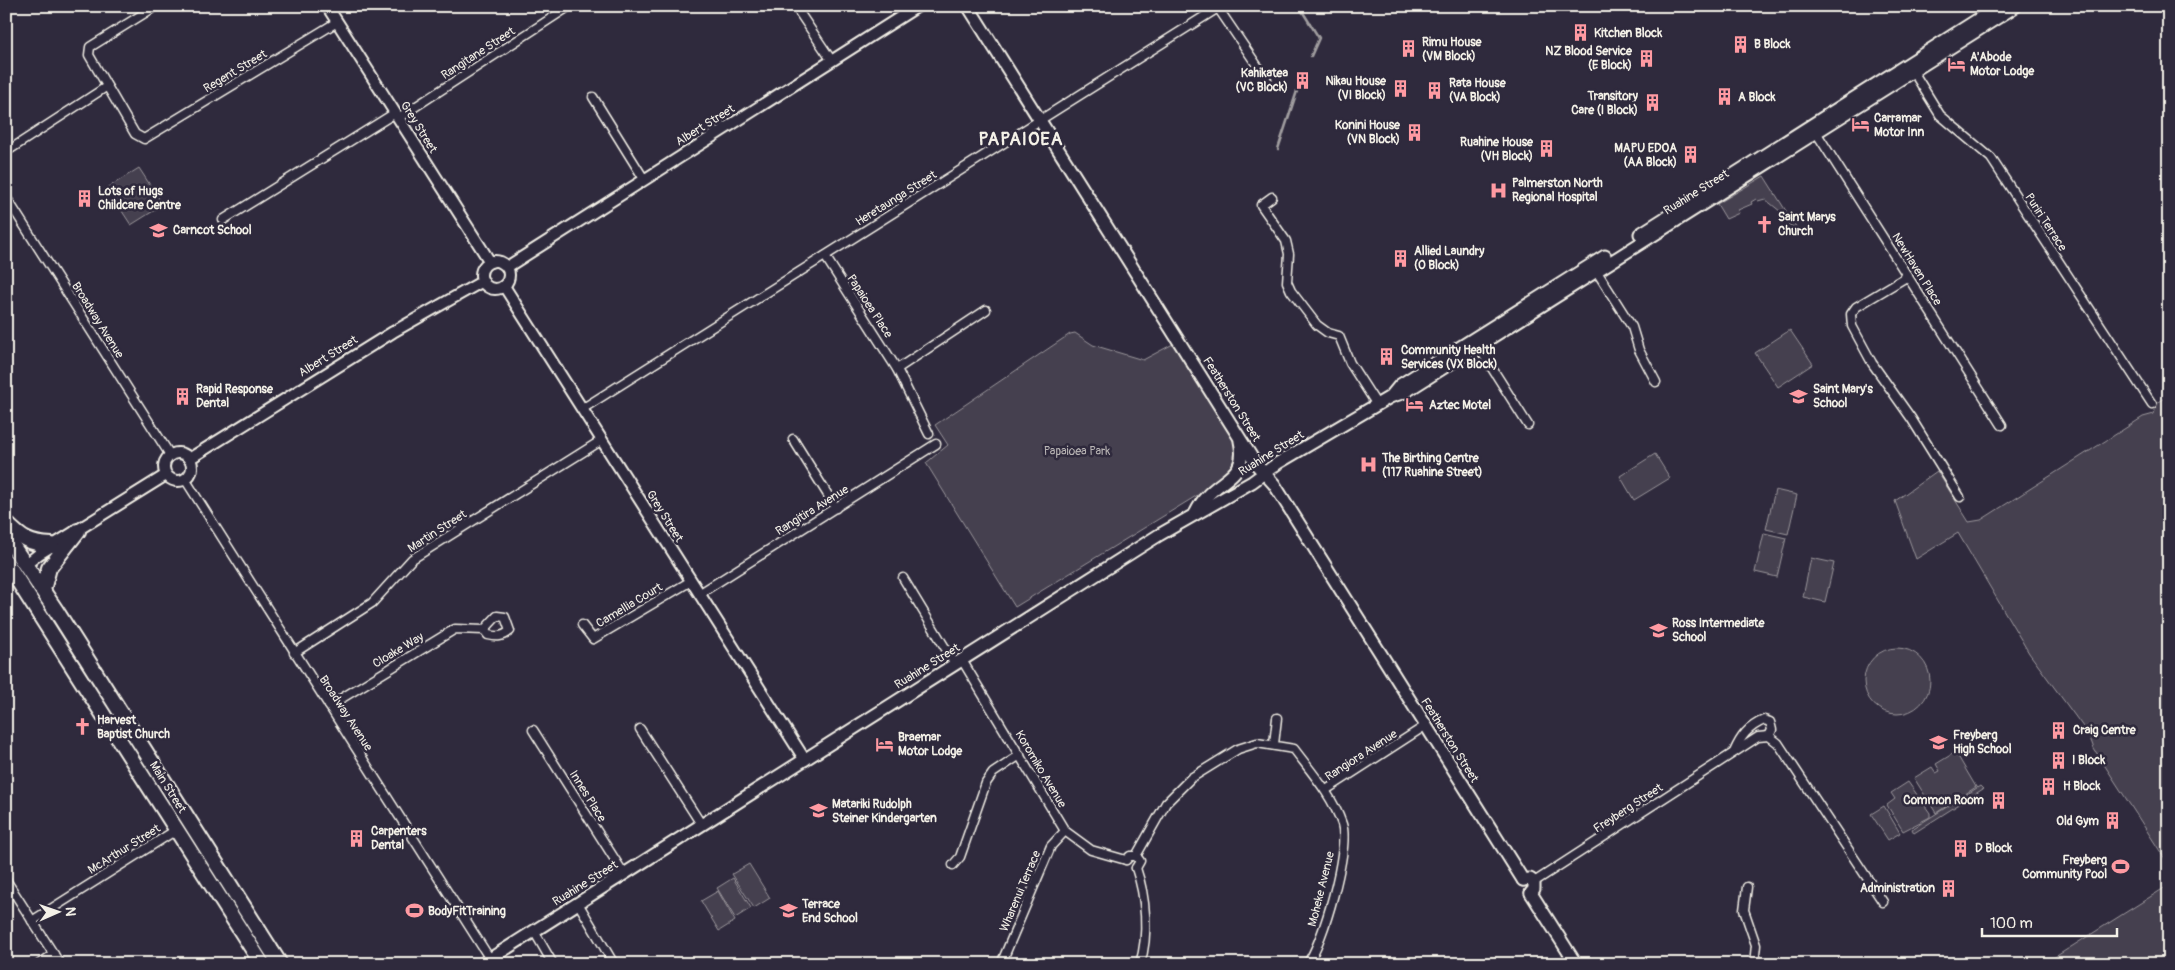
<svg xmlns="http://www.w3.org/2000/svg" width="2175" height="970" font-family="Pangolin,sans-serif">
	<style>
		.green { fill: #454050; stroke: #9c989c }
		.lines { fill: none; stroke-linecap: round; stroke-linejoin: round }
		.stream { stroke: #a19ea0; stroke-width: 2.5 }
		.minor-casing { stroke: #f4f1e8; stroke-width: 11 }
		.tertiary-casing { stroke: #f4f1e8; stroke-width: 14 }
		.secondary-casing { stroke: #f4f1e8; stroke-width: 15 }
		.trunk-casing { stroke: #f4f1e8; stroke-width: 18 }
		.minor { stroke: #2f2a3d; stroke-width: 8 }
		.tertiary { stroke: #2f2a3d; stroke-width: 10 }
		.secondary { stroke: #2f2a3d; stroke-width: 11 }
		.trunk { stroke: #2f2a3d; stroke-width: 14 }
		.labels { text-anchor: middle; stroke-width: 5; stroke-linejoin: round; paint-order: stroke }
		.poi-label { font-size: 12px; font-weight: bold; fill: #f4f1e8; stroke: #2f2a3d; text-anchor: start }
		.street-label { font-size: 12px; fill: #f4f1e8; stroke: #2f2a3d }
		.park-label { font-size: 12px; fill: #b7b3b3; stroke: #2f2a3d }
		.district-label { font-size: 18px; font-weight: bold; letter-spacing: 1px; fill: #f4f1e8; stroke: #2f2a3d }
	</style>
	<rect width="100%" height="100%" fill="#2f2a3d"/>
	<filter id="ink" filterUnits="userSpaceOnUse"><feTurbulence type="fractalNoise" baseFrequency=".02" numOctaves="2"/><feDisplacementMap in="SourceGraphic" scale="10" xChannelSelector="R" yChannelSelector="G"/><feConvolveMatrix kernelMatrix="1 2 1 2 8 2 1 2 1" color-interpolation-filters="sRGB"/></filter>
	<g filter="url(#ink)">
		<!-- green -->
		<g class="green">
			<polygon points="139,168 163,205 131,225 107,188"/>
			<polygon points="1764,176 1798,230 1788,224 1781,212 1765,199 1758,201 1756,199 1751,202 1752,204 1738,210 1739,213 1726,219 1717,204"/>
			<polygon points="1790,330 1813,364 1778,387 1755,353"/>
			<polygon points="1075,333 1093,345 1143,360 1173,344 1250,463 1015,607 926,463 948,445 935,425 1070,334"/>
			<polygon points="2169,396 2169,865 2094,749 2089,735 2029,653 1958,533 1916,559 1895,501 1937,471 1969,522 1981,520 2143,417 2154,414 2157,403"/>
			<polygon points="1655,454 1670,478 1634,500 1620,476"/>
			<polygon points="1775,490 1797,495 1788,534 1766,529"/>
			<polygon points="1764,533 1786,538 1777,577 1755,572"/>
			<polygon points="1811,558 1834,563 1825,602 1803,597"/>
			<polygon points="57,625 247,923 244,926 66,644"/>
			<circle cx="1897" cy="681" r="33"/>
			<polygon points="1954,753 1959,758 1976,787 1936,813 1914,778 1932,767 1936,773 1940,771 1936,764"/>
			<polygon points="1908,782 1930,813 1930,817 1903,831 1887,805 1895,799 1891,793"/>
			<polygon points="1980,786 1983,789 1914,833 1912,829"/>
			<polygon points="1884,806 1900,833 1888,840 1871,814"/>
			<polygon points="749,864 770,898 754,908 732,874"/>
			<polygon points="733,878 751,908 735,918 717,888"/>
			<polygon points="2169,885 2169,964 2044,964"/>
			<polygon points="718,891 735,921 719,931 701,901"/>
		</g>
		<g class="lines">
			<!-- stream -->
			<g class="stream">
				<polyline points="1299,6 1319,38 1311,56"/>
				<polyline points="1278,149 1297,91"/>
			</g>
			<defs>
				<g id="minor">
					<polyline points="156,6 90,47 89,55 135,134 144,139 337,22"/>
					<polyline points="795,6 832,61"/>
					<polyline points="1218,8 1267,80"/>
					<polyline points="1911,68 1940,115 1991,158 2152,404"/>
					<polyline points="593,97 644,179"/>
					<polyline points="398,118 570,6"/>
					<polyline points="1814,129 2002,425"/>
					<polyline points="6,152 106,87"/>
					<polyline points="6,197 170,455"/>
					<polyline points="1272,197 1261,205 1286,241 1289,254 1287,282 1291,291 1317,325 1328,333 1339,336 1350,363 1377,405"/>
					<polyline points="223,220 395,113"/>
					<polyline points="825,256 897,369 929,434"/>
					<polyline points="1594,267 1632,327 1639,350 1656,382"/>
					<polyline points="1908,276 1856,307 1851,314 1852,326 1872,363 1911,418 1960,497"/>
					<polyline points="1478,346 1528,425"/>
					<polyline points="897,369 986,310"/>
					<polyline points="582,409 1221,6"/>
					<polyline points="793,439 836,508"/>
					<polyline points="185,479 490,959"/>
					<polyline points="903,578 955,664"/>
					<polyline points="699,594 936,444"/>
					<polyline points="582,625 593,639 691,581"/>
					<polyline points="294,653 372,603 412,559 602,440"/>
					<polyline points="962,660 1065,831 1091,850 1126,860"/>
					<path d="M 329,706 L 455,629 L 484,630 L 488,635 C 497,637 503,637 510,631 L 505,617 L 497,616 L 484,630"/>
					<polyline points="640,729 701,824"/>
					<polyline points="533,730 624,874"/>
					<polyline points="1274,744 1277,718"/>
					<path d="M 1734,752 C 1741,736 1748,727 1764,720 L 1770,722 L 1772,730 L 1769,736"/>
					<polyline points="1326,790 1425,726"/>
					<path d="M 1136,856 L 1166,803 L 1191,778 L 1238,749 L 1257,743 L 1294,749 C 1312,773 1332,795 1342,824 C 1350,848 1323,944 1307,964"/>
					<polyline points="1126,860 1130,856 1136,856 1140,861 1136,868"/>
					<polyline points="953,865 960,857 986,783 993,773 1020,755"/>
					<path d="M 1136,868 C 1146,897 1149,935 1140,964"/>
					<polyline points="6,880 60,964"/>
					<polyline points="1534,882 1758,737 1769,736 1778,743 1883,902"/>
					<polyline points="1747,887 1744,910 1756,945 1754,964"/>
					<polyline points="578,903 614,964"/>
					<polyline points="32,921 176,830"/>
					<polyline points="534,931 553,964"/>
					<polyline points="39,964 54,954"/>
					<polyline points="1001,964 1051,846 1065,831"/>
				</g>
				<g id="tertiary">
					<polyline points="327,6 490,262"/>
					<circle cx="495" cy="275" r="14"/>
					<polyline points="507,267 918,6"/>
					<polyline points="504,286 805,760"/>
					<circle cx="178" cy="467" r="14"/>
					<polyline points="189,459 393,332 483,281"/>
					<polyline points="25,565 39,554 166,475"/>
				</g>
				<g id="secondary">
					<polyline points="968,6 1256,464 1274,484 1523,880"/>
					<polyline points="1640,234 1999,6"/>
					<polyline points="1391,396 1400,385 1605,256"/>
					<path d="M 1195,514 C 1198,508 1201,502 1206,497 C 1223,477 1248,476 1240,441"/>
					<polyline points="1523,880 1530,879 1534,882 1534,889 1531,893"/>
					<polyline points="1531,893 1576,964"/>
					<polyline points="482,964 1159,535 1252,482 1278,463 1390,397 1405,392 2016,6"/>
				</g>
				<g id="trunk">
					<path d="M 6,523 C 22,539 29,544 52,545"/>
					<polyline points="6,536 57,612 280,964"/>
					<polyline points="6,562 262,964"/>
					<polyline points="43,590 49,568 78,531"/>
				</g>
			</defs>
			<!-- minor casing -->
			<use href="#minor" class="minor-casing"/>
			<!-- tertiary casing -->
			<use href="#tertiary" class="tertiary-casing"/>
			<!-- secondary casing -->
			<use href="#secondary" class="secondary-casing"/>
			<!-- trunk casing -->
			<use href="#trunk" class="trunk-casing"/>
			<!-- minor -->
			<use href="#minor" class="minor"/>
			<!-- tertiary -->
			<use href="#tertiary" class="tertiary"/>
			<!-- secondary -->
			<use href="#secondary" class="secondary"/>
			<!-- trunk -->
			<use href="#trunk" class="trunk"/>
		</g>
	</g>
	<!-- icons -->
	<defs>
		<symbol id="building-bare" viewBox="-9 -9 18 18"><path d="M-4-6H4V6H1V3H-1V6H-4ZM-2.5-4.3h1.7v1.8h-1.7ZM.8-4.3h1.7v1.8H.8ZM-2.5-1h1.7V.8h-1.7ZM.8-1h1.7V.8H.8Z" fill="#ff9aa2" stroke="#2f2a3d" stroke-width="2.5" paint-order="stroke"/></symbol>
		<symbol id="hotel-bare" viewBox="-9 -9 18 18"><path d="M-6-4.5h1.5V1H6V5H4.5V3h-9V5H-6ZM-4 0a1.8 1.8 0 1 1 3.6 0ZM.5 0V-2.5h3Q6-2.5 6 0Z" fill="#ff9aa2" stroke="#2f2a3d" stroke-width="2.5" paint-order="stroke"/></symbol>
		<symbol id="hospital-bare" viewBox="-9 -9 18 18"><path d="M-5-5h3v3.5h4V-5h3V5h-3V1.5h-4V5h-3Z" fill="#ff9aa2" stroke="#2f2a3d" stroke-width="2.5" paint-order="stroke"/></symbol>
		<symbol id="church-bare" viewBox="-9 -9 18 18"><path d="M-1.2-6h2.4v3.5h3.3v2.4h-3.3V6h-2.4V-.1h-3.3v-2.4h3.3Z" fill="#ff9aa2" stroke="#2f2a3d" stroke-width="2.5" paint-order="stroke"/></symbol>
		<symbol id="school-bare" viewBox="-9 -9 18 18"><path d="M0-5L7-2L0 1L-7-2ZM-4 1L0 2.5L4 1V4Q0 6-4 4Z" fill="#ff9aa2" stroke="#2f2a3d" stroke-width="2.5" paint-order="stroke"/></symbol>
		<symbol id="stadium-bare" viewBox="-9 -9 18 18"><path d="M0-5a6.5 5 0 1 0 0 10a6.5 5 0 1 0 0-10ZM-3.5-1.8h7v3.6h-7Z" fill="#ff9aa2" stroke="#2f2a3d" stroke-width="2.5" paint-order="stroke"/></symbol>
	</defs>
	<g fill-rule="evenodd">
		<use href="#building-bare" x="1568" y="20" width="25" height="25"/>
		<use href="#building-bare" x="1728" y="32" width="25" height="25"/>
		<use href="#building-bare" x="1396" y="36" width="25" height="25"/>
		<use href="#building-bare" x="1634" y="46" width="25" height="25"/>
		<use href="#hotel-bare" x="1944" y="52" width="25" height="25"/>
		<use href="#building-bare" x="1290" y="68" width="25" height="25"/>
		<use href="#building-bare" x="1388" y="76" width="25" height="25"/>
		<use href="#building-bare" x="1422" y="78" width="25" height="25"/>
		<use href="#building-bare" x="1712" y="84" width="25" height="25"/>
		<use href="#building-bare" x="1640" y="90" width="25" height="25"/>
		<use href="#hotel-bare" x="1848" y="112" width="25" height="25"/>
		<use href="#building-bare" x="1402" y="120" width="25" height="25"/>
		<use href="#building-bare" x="1534" y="136" width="25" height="25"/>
		<use href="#building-bare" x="1678" y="142" width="25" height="25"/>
		<use href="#hospital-bare" x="1486" y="178" width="25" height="25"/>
		<use href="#building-bare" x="72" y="186" width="25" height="25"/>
		<use href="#church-bare" x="1752" y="212" width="25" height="25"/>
		<use href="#school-bare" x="146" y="218" width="25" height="25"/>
		<use href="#building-bare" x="1388" y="246" width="25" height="25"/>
		<use href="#building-bare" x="1374" y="344" width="25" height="25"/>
		<use href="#building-bare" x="170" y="384" width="25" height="25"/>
		<use href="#school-bare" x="1786" y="384" width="25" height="25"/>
		<use href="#hotel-bare" x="1402" y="392" width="25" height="25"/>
		<use href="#hospital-bare" x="1356" y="452" width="25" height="25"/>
		<use href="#school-bare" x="1646" y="618" width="25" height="25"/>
		<use href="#church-bare" x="70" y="714" width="25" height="25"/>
		<use href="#building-bare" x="2046" y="718" width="25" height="25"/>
		<use href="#school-bare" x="1926" y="730" width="25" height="25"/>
		<use href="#hotel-bare" x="872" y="732" width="25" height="25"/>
		<use href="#building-bare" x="2046" y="748" width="25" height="25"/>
		<use href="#building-bare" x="2036" y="774" width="25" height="25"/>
		<use href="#building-bare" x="1986" y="788" width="25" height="25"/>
		<use href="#school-bare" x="806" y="798" width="25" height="25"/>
		<use href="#building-bare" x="2100" y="808" width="25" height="25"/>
		<use href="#building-bare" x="344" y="826" width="25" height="25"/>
		<use href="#building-bare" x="1948" y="836" width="25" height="25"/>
		<use href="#stadium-bare" x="2108" y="854" width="25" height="25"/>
		<use href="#building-bare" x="1936" y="876" width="25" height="25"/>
		<use href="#stadium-bare" x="402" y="898" width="25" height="25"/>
		<use href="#school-bare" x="776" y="898" width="25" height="25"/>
	</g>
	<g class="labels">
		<!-- poi labels -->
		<g class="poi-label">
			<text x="1594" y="37">Kitchen Block</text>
			<text x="1422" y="46">Rimu House<tspan x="1422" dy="14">(VM Block)</tspan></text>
			<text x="1754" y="48">B Block</text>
			<text x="1632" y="55" text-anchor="end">NZ Blood Service<tspan x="1632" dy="14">(E Block)</tspan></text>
			<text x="1970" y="61">A'Abode<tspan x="1970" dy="14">Motor Lodge</tspan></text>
			<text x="1288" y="77" text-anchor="end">Kahikatea<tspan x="1288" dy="14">(VC Block)</tspan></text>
			<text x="1386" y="85" text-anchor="end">Nikau House<tspan x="1386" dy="14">(VI Block)</tspan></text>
			<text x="1449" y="87">Rata House<tspan x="1449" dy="14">(VA Block)</tspan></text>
			<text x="1638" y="100" text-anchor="end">Transitory<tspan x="1638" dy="14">Care (I Block)</tspan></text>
			<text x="1738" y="101">A Block</text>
			<text x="1874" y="122">Carramar<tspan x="1874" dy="14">Motor Inn</tspan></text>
			<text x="1400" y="129" text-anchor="end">Konini House<tspan x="1400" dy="14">(VN Block)</tspan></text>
			<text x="1533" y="146" text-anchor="end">Ruahine House<tspan x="1533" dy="14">(VH Block)</tspan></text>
			<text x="1677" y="152" text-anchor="end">MAPU EDOA<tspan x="1677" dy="14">(AA Block)</tspan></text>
			<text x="1512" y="187">Palmerston North<tspan x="1512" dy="14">Regional Hospital</tspan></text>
			<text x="98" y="195">Lots of Hugs<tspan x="98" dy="14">Childcare Centre</tspan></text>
			<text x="1778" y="221">Saint Marys<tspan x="1778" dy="14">Church</tspan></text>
			<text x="173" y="234">Carncot School</text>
			<text x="1414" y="255">Allied Laundry<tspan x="1414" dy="14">(O Block)</tspan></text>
			<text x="1401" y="354">Community Health<tspan x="1401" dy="14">Services (VX Block)</tspan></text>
			<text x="196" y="393">Rapid Response<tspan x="196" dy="14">Dental</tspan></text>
			<text x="1813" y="393">Saint Mary's<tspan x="1813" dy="14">School</tspan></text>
			<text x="1429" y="409">Aztec Motel</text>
			<text x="1382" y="462">The Birthing Centre<tspan x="1382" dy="14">(117 Ruahine Street)</tspan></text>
			<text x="1672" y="627">Ross Intermediate<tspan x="1672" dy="14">School</tspan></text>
			<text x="97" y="724">Harvest<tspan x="97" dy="14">Baptist Church</tspan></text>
			<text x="2073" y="734">Craig Centre</text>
			<text x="1953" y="739">Freyberg<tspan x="1953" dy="14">High School</tspan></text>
			<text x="898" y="741">Braemar<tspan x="898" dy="14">Motor Lodge</tspan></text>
			<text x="2072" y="764">I Block</text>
			<text x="2063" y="790">H Block</text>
			<text x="1984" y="804" text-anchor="end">Common Room</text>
			<text x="832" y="808">Matariki Rudolph<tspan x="832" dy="14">Steiner Kindergarten</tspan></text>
			<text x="2099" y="825" text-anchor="end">Old Gym</text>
			<text x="371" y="835">Carpenters<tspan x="371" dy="14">Dental</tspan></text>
			<text x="1975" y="852">D Block</text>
			<text x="2107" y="864" text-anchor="end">Freyberg<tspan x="2107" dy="14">Community Pool</tspan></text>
			<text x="1935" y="892" text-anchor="end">Administration</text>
			<text x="802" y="908">Terrace<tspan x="802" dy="14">End School</tspan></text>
			<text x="428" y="915">BodyFitTraining</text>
		</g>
		<!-- street labels -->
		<g class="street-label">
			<text transform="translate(478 53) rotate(-33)" y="4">Rangitane Street</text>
			<text transform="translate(235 71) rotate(-31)" y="4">Regent Street</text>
			<text transform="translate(705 125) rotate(-32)" y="4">Albert Street</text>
			<text transform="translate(419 127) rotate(58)" y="4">Grey Street</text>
			<text transform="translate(1696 192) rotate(-32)" y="4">Ruahine Street</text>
			<text transform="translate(896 198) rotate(-32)" y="4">Heretaunga Street</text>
			<text transform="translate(2046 222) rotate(57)" y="4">Puriri Terrace</text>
			<text transform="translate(1917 269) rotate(58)" y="4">NewHaven Place</text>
			<text transform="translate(870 306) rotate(57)" y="4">Papaioea Place</text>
			<text transform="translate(98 320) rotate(58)" y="4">Broadway Avenue</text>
			<text transform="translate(328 356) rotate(-32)" y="4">Albert Street</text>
			<text transform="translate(1232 399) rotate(58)" y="4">Featherston Street</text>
			<text transform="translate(1271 453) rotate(-32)" y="4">Ruahine Street</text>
			<text transform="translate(812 510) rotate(-32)" y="4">Rangitira Avenue</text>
			<text transform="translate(665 516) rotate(58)" y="4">Grey Street</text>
			<text transform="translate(437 531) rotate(-33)" y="4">Martin Street</text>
			<text transform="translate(629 605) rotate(-31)" y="4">Camellia Court</text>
			<text transform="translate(398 650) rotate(-31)" y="4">Cloake Way</text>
			<text transform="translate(927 666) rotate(-32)" y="4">Ruahine Street</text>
			<text transform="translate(346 713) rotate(57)" y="4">Broadway Avenue</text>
			<text transform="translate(1450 740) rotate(58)" y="4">Featherston Street</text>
			<text transform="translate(1361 755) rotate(-33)" y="4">Rangiora Avenue</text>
			<text transform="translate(1041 769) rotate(59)" y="4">Koromiko Avenue</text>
			<text transform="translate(168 787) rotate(58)" y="4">Main Street</text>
			<text transform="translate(588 796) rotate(58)" y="4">Innes Place</text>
			<text transform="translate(1628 808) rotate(-33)" y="4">Freyberg Street</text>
			<text transform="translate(124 849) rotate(-32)" y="4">McArthur Street</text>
			<text transform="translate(585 883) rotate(-32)" y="4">Ruahine Street</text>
			<text transform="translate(1321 889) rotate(-76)" y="4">Moheke Avenue</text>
			<text transform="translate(1020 891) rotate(-67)" y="4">Wharenui Terrace</text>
		</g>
		<!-- park labels -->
		<g class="park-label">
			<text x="1077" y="455">Papaioea Park</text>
		</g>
		<!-- district labels -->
		<g class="district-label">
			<text x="1021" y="145">PAPAIOEA</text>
		</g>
	</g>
	<!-- margin -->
	<rect width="2175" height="970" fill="none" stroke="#2f2a3d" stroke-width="25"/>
	<rect x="12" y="12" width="2150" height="945" fill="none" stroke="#f4f1e8" stroke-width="2" filter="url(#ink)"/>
	<!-- north arrow -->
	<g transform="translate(58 912) rotate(88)" stroke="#2f2a3d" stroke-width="4" paint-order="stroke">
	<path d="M0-4L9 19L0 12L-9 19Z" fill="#f4f1e8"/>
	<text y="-8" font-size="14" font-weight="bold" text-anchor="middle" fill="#f4f1e8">N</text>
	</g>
	<!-- scale -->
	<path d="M1982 928v8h135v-8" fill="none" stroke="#f4f1e8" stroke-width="2.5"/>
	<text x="1990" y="928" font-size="15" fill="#f4f1e8" stroke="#2f2a3d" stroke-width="4" paint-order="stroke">100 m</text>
</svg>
